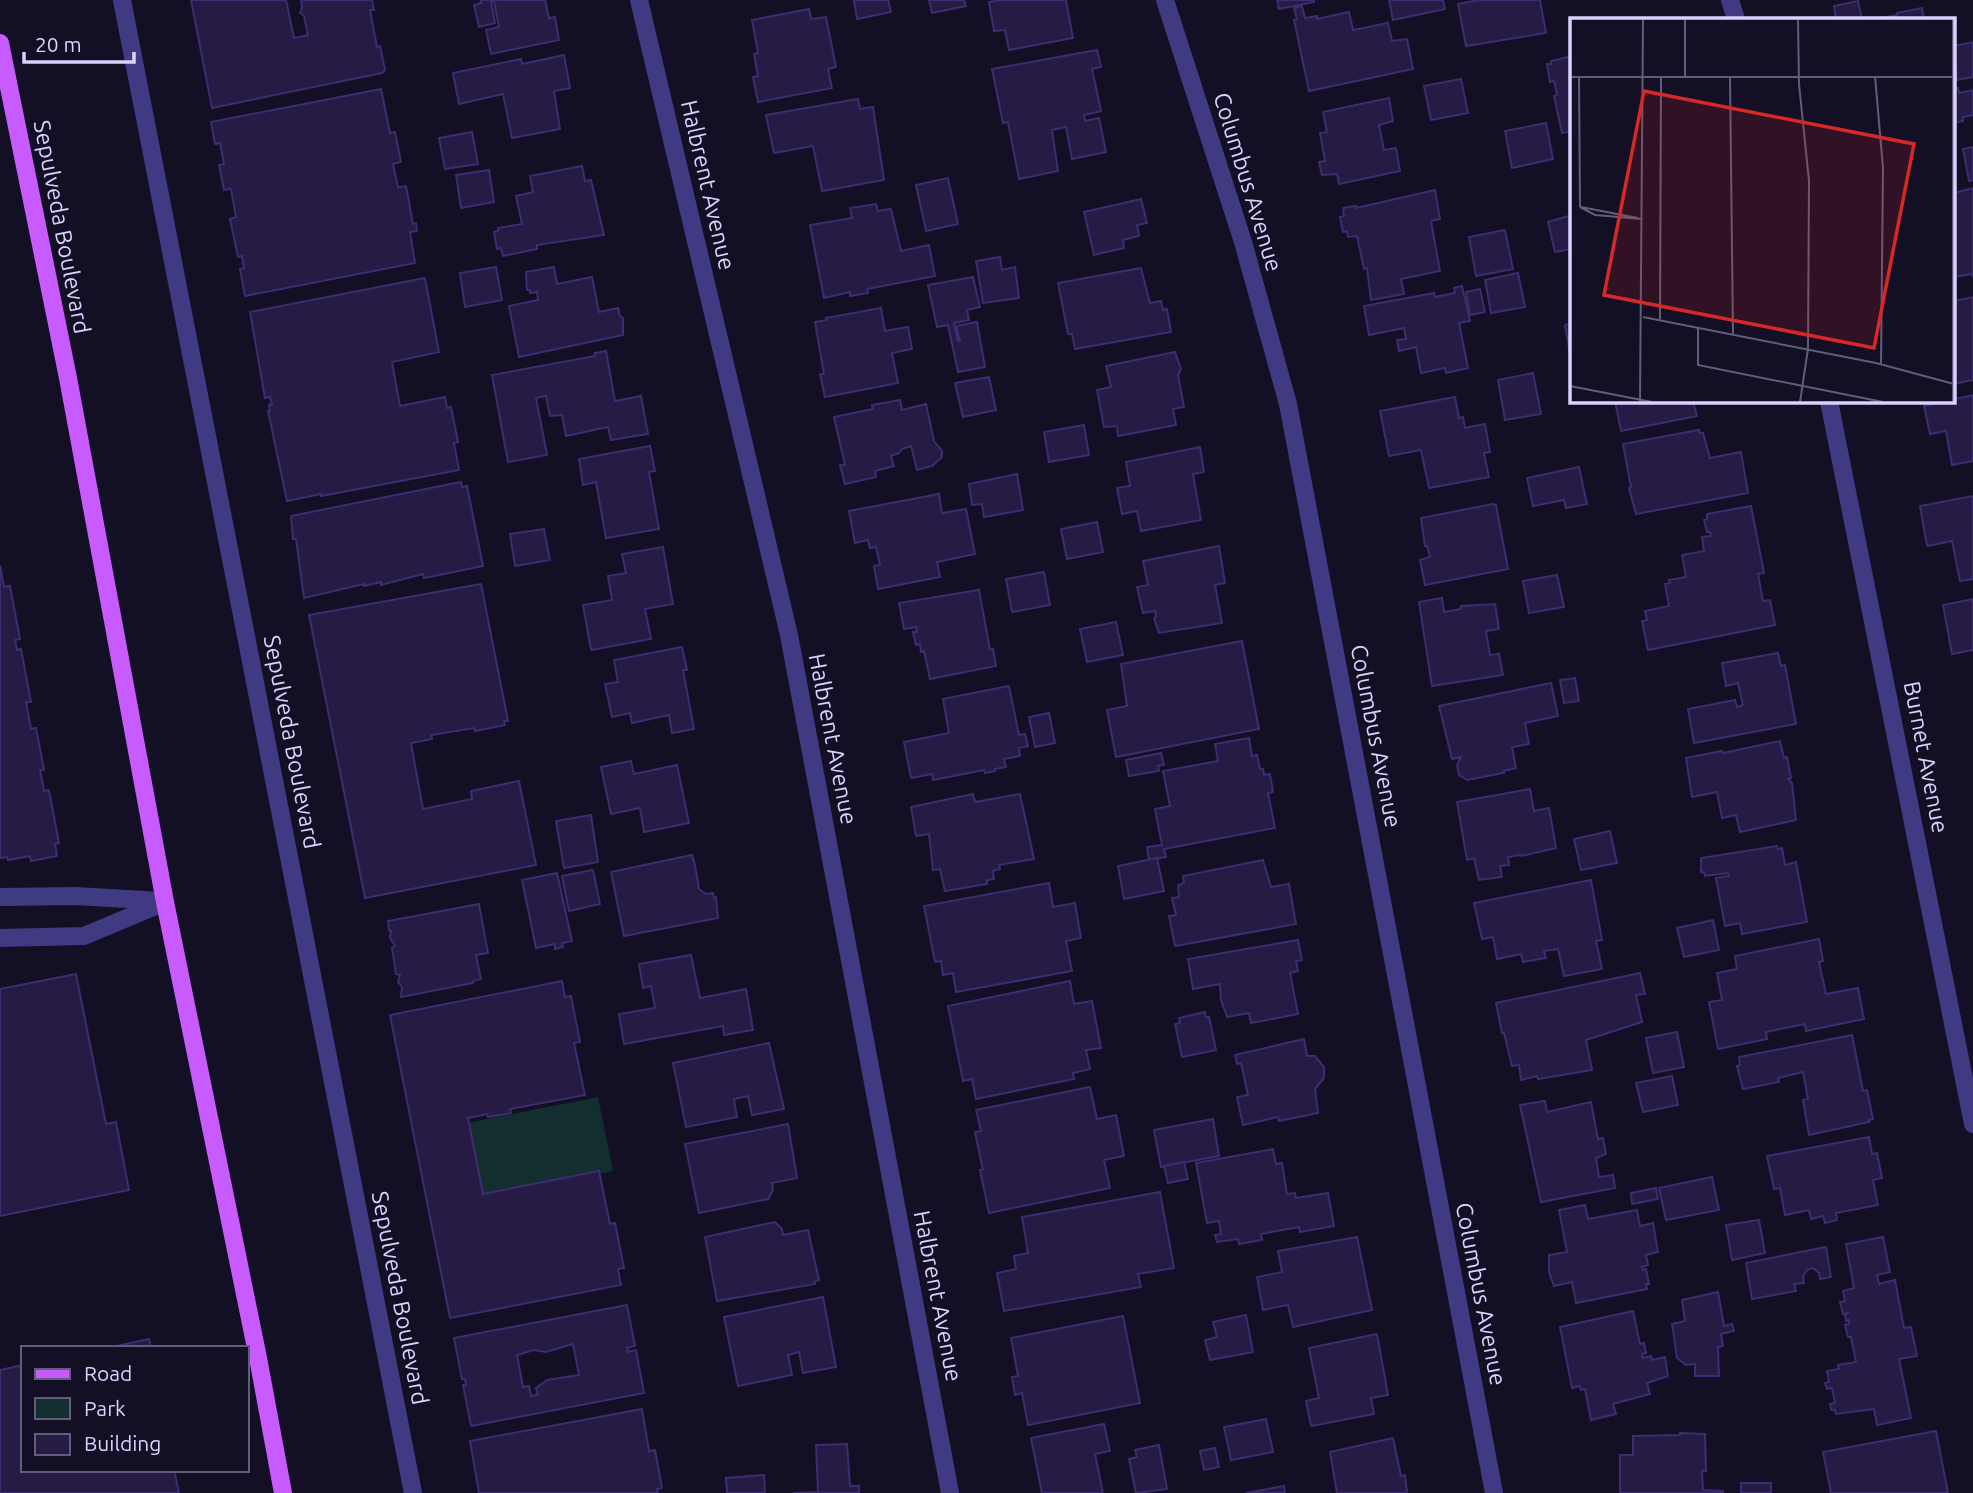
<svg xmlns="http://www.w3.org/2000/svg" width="1973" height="1493" font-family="Ubuntu,sans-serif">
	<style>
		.green { fill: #122e2e }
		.building { fill: #251b45; stroke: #3d2d70; stroke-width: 2; fill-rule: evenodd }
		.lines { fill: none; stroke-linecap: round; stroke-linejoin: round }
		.minor { stroke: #403a82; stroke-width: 18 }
		.primary { stroke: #c75bfd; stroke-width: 18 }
		.labels { text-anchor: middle; stroke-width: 5; stroke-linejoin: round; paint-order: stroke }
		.street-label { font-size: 23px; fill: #d9d2fe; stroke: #130f24 }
		.inset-road { fill: none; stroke: #625d7b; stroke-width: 2 }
		.view { fill: #d62828; fill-opacity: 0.15; stroke: #d62828; stroke-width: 3.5 }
		.inset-edge { fill: none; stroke: #d9d2fe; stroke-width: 3.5 }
	</style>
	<rect width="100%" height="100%" fill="#130f24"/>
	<!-- green -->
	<polygon class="green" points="598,1097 613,1171 482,1196 467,1123"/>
	<!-- building -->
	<g class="building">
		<polygon points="191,0 286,0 294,38 308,35 304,16 300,13 302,8 301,0 372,0 374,10 370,10 377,47 380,46 385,70 382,73 212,108"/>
		<polygon points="481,0 545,0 549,18 555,17 559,40 491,54 486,30 499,27 494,1 491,1 495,23 479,27 474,5 481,3"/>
		<polygon points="854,0 888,0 891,12 857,19"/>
		<polygon points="929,0 964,0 966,6 932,13"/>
		<polygon points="1001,0 1066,0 1073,38 1009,50 1005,30 994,31 989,2"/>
		<polygon points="1277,0 1314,0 1314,2 1279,9"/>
		<polygon points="1389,0 1443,0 1445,9 1393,20"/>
		<polygon points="1479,0 1540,0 1546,33 1466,46 1458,4"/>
		<polygon points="1858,1 1862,19 1836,19 1834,6"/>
		<polygon points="1302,6 1305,18 1317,16 1317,19 1349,12 1353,30 1388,23 1392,41 1407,39 1413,69 1309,91 1294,20 1297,19 1294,8"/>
		<polygon points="1922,8 1924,19 1874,19 1897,15 1897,13"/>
		<polygon points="809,9 811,19 826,17 836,67 828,69 832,88 758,102 753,77 758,76 754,54 758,53 752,20"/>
		<polygon points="1973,42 1973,77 1957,80 1954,46"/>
		<polygon points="1097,50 1101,67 1092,69 1101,111 1084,115 1085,121 1099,118 1106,152 1072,159 1066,127 1052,130 1058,171 1019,179 1008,122 1003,123 992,69"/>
		<polygon points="564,55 570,88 554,91 560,129 512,138 503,94 459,104 453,73 521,59 522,64"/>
		<polygon points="1572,56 1572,131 1562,133 1554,96 1557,95 1554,81 1550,82 1547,64 1551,64 1551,61"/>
		<polygon points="1461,79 1468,113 1431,120 1424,86"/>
		<polygon points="1958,88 1959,93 1973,90 1973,115 1963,117 1963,121 1954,123 1954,89"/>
		<polygon points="381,89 390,133 395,132 401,162 393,164 398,187 406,186 413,224 416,223 417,231 410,232 415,263 245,296 240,269 244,268 242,256 238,257 230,219 236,217 231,189 224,190 219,165 224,164 220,143 215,144 211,122"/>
		<polygon points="1389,98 1393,121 1379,125 1384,150 1396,148 1400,171 1339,184 1337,174 1322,175 1319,162 1325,161 1320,133 1327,132 1323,112"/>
		<polygon points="858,99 860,109 873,107 884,180 822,191 813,146 774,153 766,115"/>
		<polygon points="1546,123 1553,159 1512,168 1505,131"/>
		<polygon points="472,132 478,164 445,169 439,138"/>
		<polygon points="1973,147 1973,180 1969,181 1963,149"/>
		<polygon points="582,166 585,181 591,180 604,235 537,245 537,249 503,256 501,248 497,249 494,232 498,231 498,228 522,224 516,196 533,192 530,176"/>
		<polygon points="489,170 494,202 461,208 456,175"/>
		<polygon points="948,178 958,224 926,231 916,185"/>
		<polygon points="1973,188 1973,277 1972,274 1954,277 1954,193"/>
		<polygon points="1435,190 1440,219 1431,221 1440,271 1401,279 1404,294 1371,300 1367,268 1364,269 1357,236 1348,237 1347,231 1343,232 1340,217 1344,216 1343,208 1356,206 1356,208"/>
		<polygon points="1141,199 1147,223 1137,225 1139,236 1123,240 1124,248 1094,255 1084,212"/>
		<polygon points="876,204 878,211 891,209 901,251 929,245 935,276 867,289 868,293 850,296 850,292 824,298 810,225 852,218 850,208"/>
		<polygon points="1572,215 1572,249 1555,252 1548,222"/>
		<polygon points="1505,230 1513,269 1476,276 1469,237"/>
		<polygon points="1000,257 1002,270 1015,267 1019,298 983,303 976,261"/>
		<polygon points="496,267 502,300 465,307 460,273"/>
		<polygon points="554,267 557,284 592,277 599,312 618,308 620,316 623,318 623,335 519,357 509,306 538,300 537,292 530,293 530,290 527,290 526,272"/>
		<polygon points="1141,268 1150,303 1161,301 1163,310 1167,309 1171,332 1075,349 1072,334 1068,334 1058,283"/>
		<polygon points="1518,273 1525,307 1491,313 1485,280"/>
		<polygon points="973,277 980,307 967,310 969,320 954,323 958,341 960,341 956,326 977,322 985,367 958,372 948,325 937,327 928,285"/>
		<polygon points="425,278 439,352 392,362 400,406 445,397 447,408 451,407 458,442 454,443 459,470 321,496 321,494 287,501 268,411 270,411 269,405 272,404 270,397 265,398 250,312"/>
		<polygon points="1462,286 1470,321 1459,323 1468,368 1446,373 1445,368 1421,373 1416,347 1399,351 1397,340 1406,339 1404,328 1369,335 1364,306 1434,293 1435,297 1455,293 1454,288"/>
		<polygon points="1480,289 1485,312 1470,315 1466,292"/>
		<polygon points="1973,297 1973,380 1954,384 1954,301"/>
		<polygon points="881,308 885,331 908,327 912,349 892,353 898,383 825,397 820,374 824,374 815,322 827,320 826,318"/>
		<polygon points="1572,323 1572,353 1570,353 1565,325"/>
		<polygon points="606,351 615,401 641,396 648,434 611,440 608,427 566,436 562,415 550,416 546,396 536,398 547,455 508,462 492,375 595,356 595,353"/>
		<polygon points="1175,352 1181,369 1178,375 1184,407 1173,409 1176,425 1118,436 1117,426 1104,427 1097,390 1111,387 1106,366"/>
		<polygon points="1533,373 1541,414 1505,420 1498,380"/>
		<polygon points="989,377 996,410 963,417 955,383"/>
		<polygon points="1973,395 1973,461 1952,465 1946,431 1930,434 1924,406"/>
		<polygon points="1455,397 1459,418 1463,417 1465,428 1485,424 1490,452 1484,453 1489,477 1429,488 1421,450 1389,456 1380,411"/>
		<polygon points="900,400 902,410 926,404 934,441 942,451 942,457 932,466 917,470 911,446 902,449 899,453 891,456 894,466 875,471 876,477 845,484 840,465 845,465 834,417 873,409 872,405"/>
		<polygon points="1615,401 1693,401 1697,416 1621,431"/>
		<polygon points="1084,425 1089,455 1049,462 1044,432"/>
		<polygon points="1699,430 1700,433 1703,433 1710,458 1741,452 1748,493 1636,514 1629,488 1631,487 1623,444"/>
		<polygon points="650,446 655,471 649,472 659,529 606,538 596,482 583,485 579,459"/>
		<polygon points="1200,447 1204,472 1193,474 1201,520 1141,531 1137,511 1122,514 1117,488 1130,486 1126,462"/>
		<polygon points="1579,467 1587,504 1566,508 1564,500 1533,506 1527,478"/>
		<polygon points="1017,474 1023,510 984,517 982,504 972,505 969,484"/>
		<polygon points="461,482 462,487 467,486 483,566 424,578 423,574 381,585 381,582 364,586 364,584 304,598 296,539 293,539 291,516"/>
		<polygon points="939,494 942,513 966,509 975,554 937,562 940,577 878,589 874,566 880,565 876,547 870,548 868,540 855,543 849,511"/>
		<polygon points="1973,496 1973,579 1960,581 1952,541 1927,546 1920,506"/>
		<polygon points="1493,504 1496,505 1508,569 1425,585 1420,560 1430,557 1427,546 1425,546 1421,518"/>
		<polygon points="1751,506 1764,573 1758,574 1763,601 1770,600 1775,625 1648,650 1642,621 1647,620 1645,611 1669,606 1665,584 1670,583 1669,580 1686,577 1682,555 1704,551 1702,537 1711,536 1710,532 1707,532 1704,520 1707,519 1707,514"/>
		<polygon points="1097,522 1103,552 1067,559 1061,529"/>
		<polygon points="544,529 550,560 515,566 510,534"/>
		<polygon points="1219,546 1225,583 1215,585 1222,623 1159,633 1154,618 1156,617 1155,611 1143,613 1137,587 1148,585 1143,561"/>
		<polygon points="663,547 673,604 645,609 651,639 591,650 583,605 612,600 608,576 626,573 622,554"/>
		<polygon points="0,565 4,587 10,586 20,639 15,640 17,650 21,649 31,702 26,702 31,729 36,728 44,770 40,770 44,791 49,790 59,843 55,844 57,856 31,861 30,856 8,860 7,857 0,858"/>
		<polygon points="1044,572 1050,605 1012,612 1006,579"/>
		<polygon points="1557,575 1564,607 1529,613 1523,581"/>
		<polygon points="481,584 508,721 504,721 505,725 475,731 474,728 431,735 432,739 411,743 423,809 472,799 471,791 519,781 536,865 365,898 309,615"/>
		<polygon points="979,590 990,650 993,649 996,666 930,679 924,651 921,652 920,644 916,645 913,632 917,632 916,627 904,629 899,603"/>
		<polygon points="1442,598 1444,612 1461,609 1461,606 1495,604 1499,629 1486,631 1490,655 1499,654 1503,675 1432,686 1419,602"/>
		<polygon points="1973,599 1973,650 1952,654 1943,605"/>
		<polygon points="1116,622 1123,655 1087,662 1080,629"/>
		<polygon points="1242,641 1259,729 1116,757 1107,710 1127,706 1121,664"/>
		<polygon points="682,647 687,670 683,670 694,729 672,733 669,715 632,723 630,713 612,717 605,684 618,682 614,660"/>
		<polygon points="1778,653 1781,666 1785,665 1796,724 1694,743 1688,709 1735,700 1737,707 1743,705 1738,683 1726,686 1722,663"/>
		<polygon points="1575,678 1579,701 1564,703 1560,680"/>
		<polygon points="1551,683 1558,716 1525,723 1529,744 1512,747 1516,768 1504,771 1504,773 1467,780 1459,775 1457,765 1461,757 1452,759 1439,706"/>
		<polygon points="1009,686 1019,735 1025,734 1028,746 1019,748 1020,756 1004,759 1006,767 995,769 995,771 985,773 984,770 933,780 932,774 911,778 904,742 949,733 943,699"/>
		<polygon points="1049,713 1055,743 1035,747 1029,717"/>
		<polygon points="1249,738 1252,756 1257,755 1260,769 1263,769 1264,775 1270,774 1273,792 1268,793 1275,828 1164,849 1166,857 1149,860 1147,847 1162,845 1155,809 1170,806 1163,771 1218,761 1215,744"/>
		<polygon points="1780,741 1784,758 1787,757 1791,778 1788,779 1792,783 1796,820 1740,832 1736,815 1722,818 1717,792 1692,797 1686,758 1722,751 1723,753"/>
		<polygon points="1161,753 1164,765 1158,766 1159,771 1129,776 1126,760"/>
		<polygon points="631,761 634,774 677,765 689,823 644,832 640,808 611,814 601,767"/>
		<polygon points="1530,789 1534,811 1549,808 1556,848 1522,856 1521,855 1508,857 1509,865 1500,866 1502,877 1479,880 1474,858 1467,860 1457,802"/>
		<polygon points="973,794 975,802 1020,794 1034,859 999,865 1000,869 993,871 994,879 987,880 987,884 945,891 940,869 933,870 929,834 916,836 911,807"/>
		<polygon points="591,815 598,862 564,868 556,821"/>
		<polygon points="1610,831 1617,863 1581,870 1574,839"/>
		<polygon points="1777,846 1778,849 1782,848 1785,865 1796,862 1807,922 1742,934 1740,923 1725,926 1716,878 1729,876 1728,873 1705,876 1704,872 1701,872 1701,858"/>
		<polygon points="692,855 695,865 699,889 706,894 713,893 714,898 716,897 718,918 624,936 611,872"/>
		<polygon points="1157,858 1164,891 1124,899 1118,866"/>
		<polygon points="1263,860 1271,887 1289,884 1296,924 1175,946 1169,916 1176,915 1172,898 1179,897 1178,885 1184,883 1183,876"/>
		<polygon points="593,870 600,904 569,911 562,876"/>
		<polygon points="557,873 572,941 562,943 563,947 555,949 555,944 536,948 522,880"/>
		<polygon points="1591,880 1602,940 1596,941 1602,969 1564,976 1558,949 1544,951 1546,958 1523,962 1521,954 1497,959 1493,937 1482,939 1474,903"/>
		<polygon points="1049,883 1053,907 1075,903 1081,938 1066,941 1072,971 956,992 953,973 943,975 941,961 935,962 924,906"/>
		<polygon points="479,904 488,953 476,955 481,979 473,981 473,983 401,997 402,987 398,982 400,975 396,974 392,948 395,946 390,938 391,931 389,930 388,921"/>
		<polygon points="1713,920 1719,950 1684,957 1677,928"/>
		<polygon points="1819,939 1823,961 1819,962 1826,994 1858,988 1864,1019 1806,1031 1805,1024 1766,1032 1767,1039 1718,1049 1709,1002 1722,1000 1717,973 1737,969 1735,956"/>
		<polygon points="1298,940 1302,960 1296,961 1298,971 1290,973 1298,1014 1251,1023 1249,1013 1227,1017 1221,1000 1220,984 1193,989 1188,959"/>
		<polygon points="691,955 700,998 746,989 753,1030 724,1035 723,1026 624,1044 619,1014 655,1008 651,986 643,988 639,964"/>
		<polygon points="1640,973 1645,994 1636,995 1642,1022 1586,1040 1592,1070 1538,1079 1537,1076 1521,1080 1519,1065 1512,1066 1504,1033 1502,1033 1496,1003"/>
		<polygon points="76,974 106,1124 116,1122 129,1190 0,1216 0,989"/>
		<polygon points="562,981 565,997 571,996 580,1042 574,1043 585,1095 510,1109 511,1113 488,1117 487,1114 468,1118 483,1194 599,1171 610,1224 615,1223 624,1268 618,1269 621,1285 450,1318 390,1015"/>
		<polygon points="1070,981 1074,1004 1092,1001 1101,1048 1086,1050 1090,1069 1073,1073 1074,1079 976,1099 972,1079 963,1081 948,1006"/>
		<polygon points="1205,1012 1206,1017 1209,1017 1216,1050 1182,1057 1175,1024 1180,1023 1179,1018"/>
		<polygon points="1677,1032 1684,1067 1653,1073 1646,1038"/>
		<polygon points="1852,1035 1863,1091 1867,1090 1873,1119 1869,1120 1869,1122 1809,1135 1803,1100 1808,1099 1803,1072 1778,1078 1779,1082 1743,1089 1737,1066 1740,1065 1739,1057"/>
		<polygon points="1304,1039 1307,1056 1315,1056 1324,1067 1324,1078 1315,1089 1318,1113 1279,1121 1278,1117 1243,1125 1237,1097 1248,1095 1241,1063 1237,1064 1235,1055"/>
		<polygon points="769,1043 784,1109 752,1115 748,1096 734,1099 737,1117 686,1127 673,1063"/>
		<polygon points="1672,1076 1678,1105 1643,1112 1636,1083"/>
		<polygon points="1090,1087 1097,1119 1116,1115 1124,1156 1104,1160 1110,1188 989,1213 980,1170 983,1170 975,1132 981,1131 976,1110"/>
		<polygon points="1545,1101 1547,1112 1591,1102 1598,1139 1603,1138 1606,1154 1596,1158 1599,1177 1613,1175 1615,1188 1541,1202 1520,1105"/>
		<polygon points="1213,1119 1219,1156 1161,1167 1154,1130"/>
		<polygon points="788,1124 797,1178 772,1183 773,1190 768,1199 699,1213 685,1144"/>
		<polygon points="1869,1137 1872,1154 1877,1153 1882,1178 1873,1180 1878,1205 1836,1213 1837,1220 1825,1223 1823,1216 1811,1219 1809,1210 1785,1215 1780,1188 1774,1189 1767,1156"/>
		<polygon points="1273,1149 1276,1164 1282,1163 1287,1194 1295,1193 1296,1198 1328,1193 1334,1226 1300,1232 1299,1227 1261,1234 1262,1240 1239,1244 1238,1239 1217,1242 1215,1235 1221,1234 1219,1221 1207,1223 1196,1163"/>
		<polygon points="1184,1162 1188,1179 1168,1183 1164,1166"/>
		<polygon points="1712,1177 1719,1210 1666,1220 1659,1188"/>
		<polygon points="1656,1188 1658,1199 1632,1204 1631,1193"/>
		<polygon points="1160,1192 1174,1268 1138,1274 1141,1287 1004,1311 997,1273 1016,1269 1014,1256 1028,1253 1022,1217"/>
		<polygon points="1585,1205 1588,1219 1637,1210 1640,1226 1653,1223 1658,1252 1646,1255 1648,1265 1642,1267 1643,1270 1646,1269 1649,1284 1646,1284 1647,1289 1576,1303 1572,1282 1554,1286 1549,1272 1549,1255 1567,1252 1559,1210"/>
		<polygon points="1759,1220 1765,1253 1732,1260 1726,1225"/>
		<polygon points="775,1222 782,1229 783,1235 808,1230 819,1280 815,1281 815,1284 717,1301 705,1237"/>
		<polygon points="1357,1237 1372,1310 1293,1327 1288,1305 1263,1310 1257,1277 1282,1272 1278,1251"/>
		<polygon points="1883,1237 1890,1272 1877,1275 1879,1284 1895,1280 1904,1328 1911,1327 1917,1356 1899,1359 1911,1418 1877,1425 1874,1409 1836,1414 1835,1410 1831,1410 1830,1404 1835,1403 1832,1388 1827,1389 1825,1383 1829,1382 1827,1371 1839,1369 1838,1365 1856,1362 1851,1337 1848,1337 1845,1325 1849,1324 1849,1320 1846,1321 1845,1315 1847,1313 1843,1314 1840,1302 1845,1301 1843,1291 1854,1288 1846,1244"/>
		<polygon points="1826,1247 1831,1277 1820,1279 1819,1273 1813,1268 1807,1270 1803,1277 1804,1283 1794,1284 1796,1291 1752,1299 1746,1263"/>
		<polygon points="1718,1292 1724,1326 1732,1324 1734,1331 1721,1334 1723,1346 1718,1347 1719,1376 1695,1376 1695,1364 1686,1365 1677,1358 1672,1324 1685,1321 1682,1300"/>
		<polygon points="823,1297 836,1367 803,1373 799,1352 788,1355 792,1375 738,1386 724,1317"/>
		<path d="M 627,1305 L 635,1346 L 627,1348 L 628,1352 L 636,1350 L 644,1393 L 471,1426 L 463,1385 L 466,1385 L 465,1379 L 462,1379 L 454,1338 ZM 573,1344 L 579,1375 L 547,1380 L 536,1388 L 538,1395 L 531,1396 L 529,1386 L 523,1387 L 517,1355 L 534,1350 L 546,1352 Z"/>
		<polygon points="1633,1311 1640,1344 1644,1343 1646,1353 1642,1354 1643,1358 1651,1356 1652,1360 1665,1357 1668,1376 1647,1383 1650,1394 1613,1404 1616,1414 1591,1420 1585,1389 1581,1390 1580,1386 1572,1388 1560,1327"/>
		<polygon points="1246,1315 1253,1352 1210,1360 1205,1340 1217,1337 1213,1322"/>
		<polygon points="1123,1316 1140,1403 1028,1425 1022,1393 1015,1395 1012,1377 1018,1376 1011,1338"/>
		<polygon points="1377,1334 1388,1395 1371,1398 1374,1414 1311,1426 1306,1401 1319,1398 1309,1348"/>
		<polygon points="149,1339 151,1348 108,1348"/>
		<polygon points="23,1365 23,1470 174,1470 179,1493 0,1493 0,1370"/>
		<polygon points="642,1409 649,1451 655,1450 662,1488 657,1489 658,1493 479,1493 470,1441"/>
		<polygon points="1266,1419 1273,1452 1231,1460 1224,1427"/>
		<polygon points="1104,1424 1110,1451 1095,1454 1103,1493 1042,1493 1031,1438"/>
		<polygon points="1936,1431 1948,1493 1831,1493 1823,1452"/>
		<polygon points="1680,1433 1705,1434 1706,1471 1702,1471 1703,1490 1723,1491 1723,1493 1620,1493 1620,1455 1633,1455 1633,1436 1680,1435"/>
		<polygon points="1393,1438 1401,1476 1405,1475 1407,1493 1337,1493 1330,1452"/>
		<polygon points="847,1444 850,1486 859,1486 859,1493 793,1493 818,1492 816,1445"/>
		<polygon points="1159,1445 1167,1489 1136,1493 1129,1459 1137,1457 1135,1450"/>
		<polygon points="1215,1448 1219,1467 1204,1470 1200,1451"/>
		<polygon points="764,1475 765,1493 727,1493 726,1478"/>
		<rect x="1741" y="1483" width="30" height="10"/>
		<polygon points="1284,1486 1285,1493 1246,1493"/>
	</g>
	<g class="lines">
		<!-- minor -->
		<g class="minor">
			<polyline points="122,0 413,1493"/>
			<polyline points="639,0 789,635 950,1493"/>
			<polyline points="1165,0 1243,242 1288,404 1494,1493"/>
			<polyline points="1730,0 1736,19"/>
			<polyline points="1829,401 1973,1124"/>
			<polyline points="0,897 76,896 161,901"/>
			<polyline points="0,938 84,936 165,902"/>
		</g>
		<!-- primary -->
		<polyline class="primary" points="0,43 68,378 165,902 258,1358 283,1493"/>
	</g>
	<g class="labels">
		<!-- street labels -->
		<g class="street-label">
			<text transform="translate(1248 182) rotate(73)" y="8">Columbus Avenue</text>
			<text transform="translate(708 185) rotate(77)" y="8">Halbrent Avenue</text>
			<text transform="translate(62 227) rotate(79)" y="8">Sepulveda Boulevard</text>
			<text transform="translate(1376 736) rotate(79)" y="8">Columbus Avenue</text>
			<text transform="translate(833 739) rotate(79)" y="8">Halbrent Avenue</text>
			<text transform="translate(292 742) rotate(79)" y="8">Sepulveda Boulevard</text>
			<text transform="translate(1926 757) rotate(79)" y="8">Burnet Avenue</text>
			<text transform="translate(1481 1294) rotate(79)" y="8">Columbus Avenue</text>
			<text transform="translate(938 1296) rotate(79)" y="8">Halbrent Avenue</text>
			<text transform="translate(400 1298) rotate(79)" y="8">Sepulveda Boulevard</text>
		</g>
	</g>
	<!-- overview -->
	<g transform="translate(1570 18)">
		<rect width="385" height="385" fill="#130f24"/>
		<path class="inset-road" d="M 115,1 L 115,59M 228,1 L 229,66 L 239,163 L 238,331 L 230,384M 305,58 L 313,150 L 311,346M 0,59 L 385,59M 9,59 L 10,189M 160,59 L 163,316M 10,189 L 25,197 L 72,201M 11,189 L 68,200M 73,299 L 306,345 L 384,366M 90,301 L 91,59M 128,309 L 128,347 L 313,384M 0,368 L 82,384M 70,384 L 73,1M 383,384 L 383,1"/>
		<path class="view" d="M 74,73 L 344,126 L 304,330 L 34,277 Z"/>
		<rect width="385" height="385" class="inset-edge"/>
	</g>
	<!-- legend -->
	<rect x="21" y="1346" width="228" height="126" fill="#130f24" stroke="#625d7b" stroke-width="2"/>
	<rect x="35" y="1369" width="35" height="10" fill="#c75bfd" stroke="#625d7b" stroke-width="2"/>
	<text x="84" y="1381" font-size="21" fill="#d9d2fe">Road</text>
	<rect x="35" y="1398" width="35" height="21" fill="#122e2e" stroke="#625d7b" stroke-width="2"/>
	<text x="84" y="1416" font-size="21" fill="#d9d2fe">Park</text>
	<rect x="35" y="1434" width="35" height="21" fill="#251b45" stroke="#625d7b" stroke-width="2"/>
	<text x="84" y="1451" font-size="21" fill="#d9d2fe">Building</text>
	<!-- scale -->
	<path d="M24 52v10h110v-10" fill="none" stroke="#d9d2fe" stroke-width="3.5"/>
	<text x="35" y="52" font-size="21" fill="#d9d2fe" stroke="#130f24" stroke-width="5" paint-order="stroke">20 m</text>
</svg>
